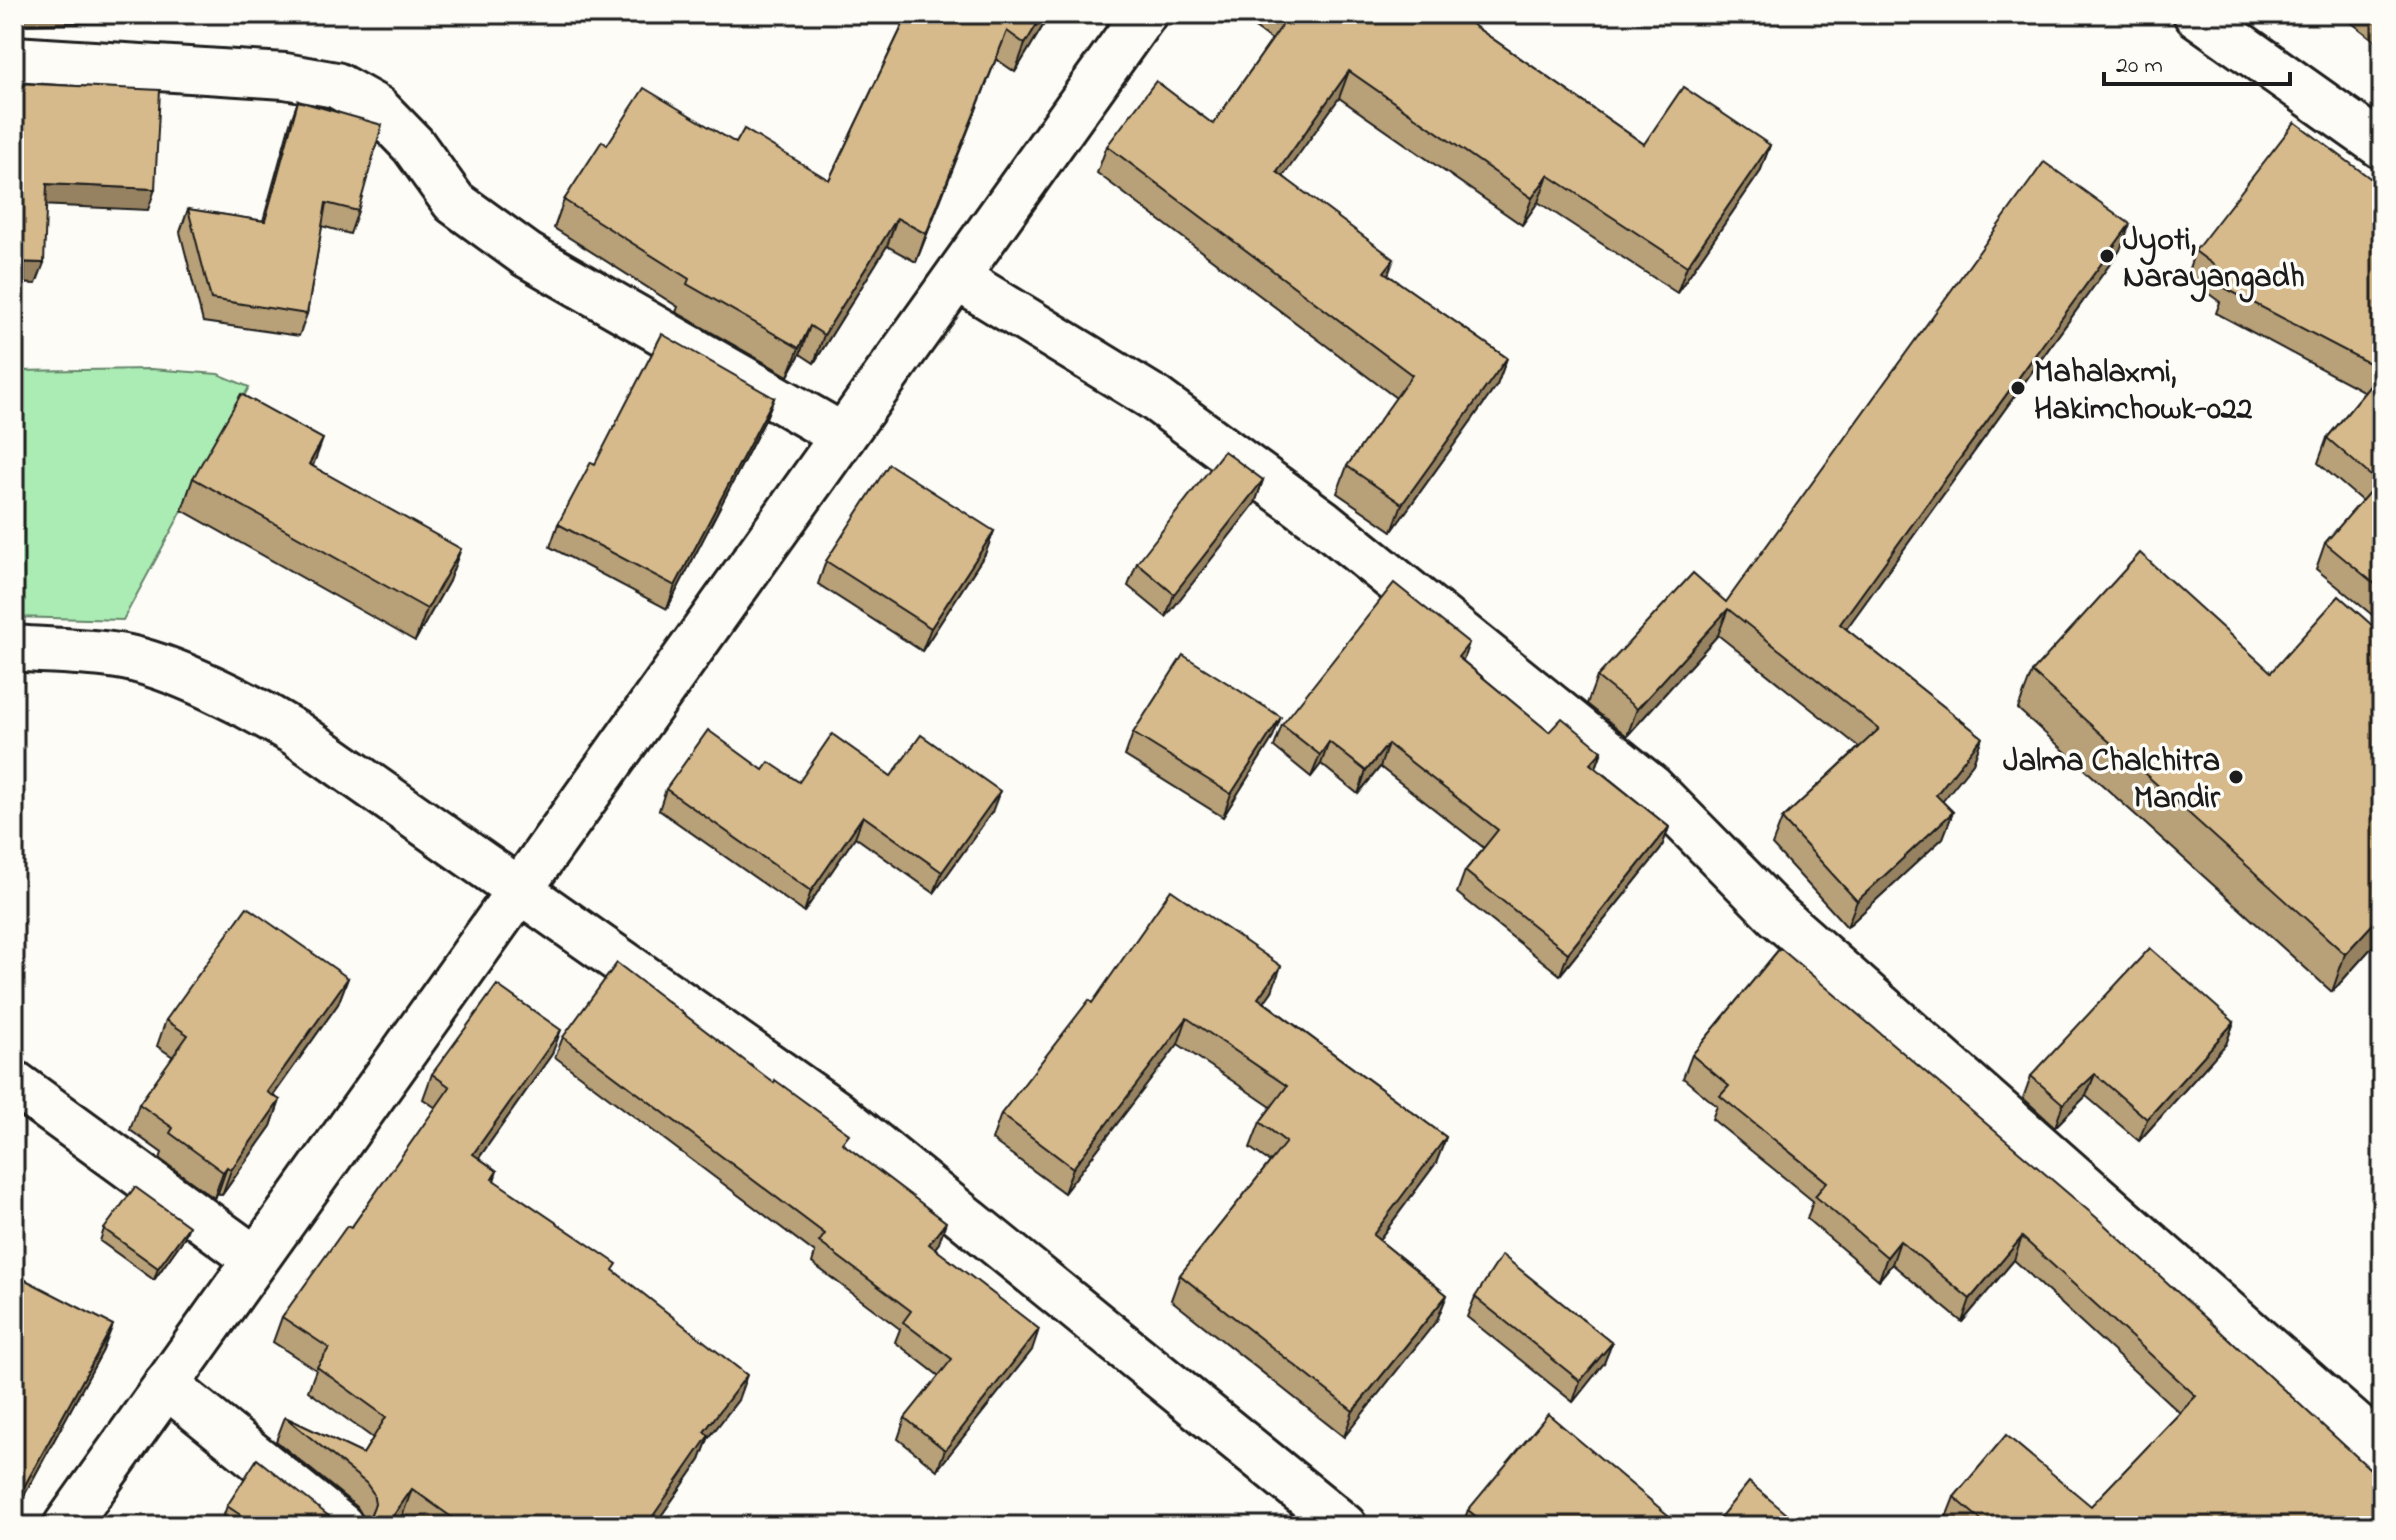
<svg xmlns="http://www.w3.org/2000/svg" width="2396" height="1540" font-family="'Indie Flower',sans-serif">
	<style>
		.green { fill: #abecb4; stroke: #648468; stroke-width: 2 }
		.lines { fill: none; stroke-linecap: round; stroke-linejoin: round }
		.minor-casing { stroke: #1c1c1c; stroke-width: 50 }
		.minor { stroke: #fdfcf7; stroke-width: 44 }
		.wall { fill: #b8a078; stroke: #1c1c1c; stroke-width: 2 }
		.shaded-wall { fill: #968261; stroke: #1c1c1c; stroke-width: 2 }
		.building { fill: #d6ba8b; stroke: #1c1c1c; stroke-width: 2 }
		.poi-dot { fill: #1c1c1c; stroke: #fdfcf7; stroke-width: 3 }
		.labels { text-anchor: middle; stroke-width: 7; stroke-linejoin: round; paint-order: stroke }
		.poi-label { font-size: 32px; font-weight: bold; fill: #1c1c1c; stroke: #fdfcf7; text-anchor: start }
	</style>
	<rect width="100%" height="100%" fill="#fdfcf7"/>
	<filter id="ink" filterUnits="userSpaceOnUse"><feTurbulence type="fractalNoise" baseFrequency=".0125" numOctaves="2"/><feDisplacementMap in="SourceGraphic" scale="16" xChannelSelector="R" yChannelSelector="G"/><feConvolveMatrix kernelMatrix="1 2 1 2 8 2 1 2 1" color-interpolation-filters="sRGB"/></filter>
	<g filter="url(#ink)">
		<!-- green -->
		<polygon class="green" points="151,369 218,374 249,387 123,620 14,617 14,371"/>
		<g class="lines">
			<defs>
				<g id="minor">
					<polyline points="2196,14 2382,146"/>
					<polyline points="14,59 285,76 336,85 377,108 413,145 454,202 527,255 843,436"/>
					<polyline points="959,279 1154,398 1323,522 1651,787 1778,916 2382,1449"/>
					<path d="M 14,648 C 48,651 84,651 118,656 C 171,664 251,706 297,734 L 835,1112 L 1344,1526"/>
					<polyline points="14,1083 254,1258"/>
					<polyline points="166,1385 341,1526"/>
					<polyline points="66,1526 1144,14"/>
				</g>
			</defs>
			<!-- minor casing -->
			<use href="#minor" class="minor-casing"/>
			<!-- minor -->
			<use href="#minor" class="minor"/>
		</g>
		<!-- wall -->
		<g class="wall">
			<polygon points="908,14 1047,14 1044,24 1015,72 996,59 916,262 887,246 814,363 800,354 788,376 676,312 678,307 554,228 564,200 607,145 736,143 829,180"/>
			<polygon points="1235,14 1457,14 1644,144 1770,145 1760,172 1677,293 1538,202 1522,225 1339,98 1283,176 1388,275 1507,358 1497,385 1392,531 1337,493 1347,466 1396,398 1097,173 1107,146 1213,124 1272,40"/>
			<polygon points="2340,14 2382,14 2382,46"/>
			<polygon points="298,101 358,211 350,234 322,226 307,314 299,336 203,322 180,232 188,209 263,221 290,123"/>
			<polygon points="2382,187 2382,623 2316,569 2325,543 2362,501 2318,463 2327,438 2365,392 2216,313 2220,302 2186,277 2195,251"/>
			<polygon points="2120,250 1846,629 1982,737 1973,763 1942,801 1953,812 1943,838 1847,927 1772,845 1782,819 1859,747 1718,635 1627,736 1587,704 1597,677 1726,602"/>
			<polygon points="774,398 765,420 667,609 550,547 558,524"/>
			<polygon points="313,466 449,581 415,641 182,510 193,478"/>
			<polygon points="1263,480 1255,503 1166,617 1128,586 1137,563"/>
			<polygon points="994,531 985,554 922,651 818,584 826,561"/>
			<polygon points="1463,661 1549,732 1602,751 1596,768 1669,827 1661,849 1560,975 1457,893 1465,871 1484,848 1380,767 1358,794 1321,764 1311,777 1274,747 1282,725"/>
			<polygon points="2032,672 2382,936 2332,992 2018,709"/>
			<polygon points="1133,733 1272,739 1223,817 1125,756"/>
			<polygon points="763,770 799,782 891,776 992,812 934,893 855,837 804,912 659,810 666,789"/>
			<polygon points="1780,948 2382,1526 1952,1526 1945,1520 1954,1497 2091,1506 2180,1413 2014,1260 1962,1322 1892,1264 1879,1280 1807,1219 1813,1201 1712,1119 1717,1106 1683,1078 1692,1055"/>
			<polygon points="348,978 338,1004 273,1096 280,1100 271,1126 222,1195 218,1193 214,1198 160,1159 162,1153 130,1130 139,1104 173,1057 157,1046 166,1020"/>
			<polygon points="1272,991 1264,1002 1446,1137 1436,1163 1379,1240 1447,1295 1437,1320 1344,1437 1171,1300 1180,1275 1270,1162 1250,1148 1260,1122 1271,1107 1178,1044 1064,1193 992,1140 1001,1114 1092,1003"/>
			<polygon points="2234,1022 2226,1044 2139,1141 2086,1096 2055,1127 2023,1098 2031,1076"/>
			<polygon points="563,1037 845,1145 939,1243 935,1248 1032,1350 937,1470 898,1439 905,1418 939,1376 895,1342 900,1329 812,1263 815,1253 555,1057"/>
			<polygon points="552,1054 479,1158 497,1171 494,1181 614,1272 738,1400 708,1439 700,1460 654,1526 420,1526 403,1514 394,1526 348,1526 358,1525 365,1520 357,1507 276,1441 285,1417 363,1454 373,1438 308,1391 316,1370 273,1342 282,1317 351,1228 436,1108 423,1099 432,1074"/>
			<polygon points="104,1229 184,1238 154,1280 100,1241"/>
			<polygon points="14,1274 103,1350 14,1514"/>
			<polygon points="1475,1297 1612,1343 1604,1363 1573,1402 1467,1317"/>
			<polygon points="227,1506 335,1521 347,1526 220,1526"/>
			<polygon points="1468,1510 1681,1526 1462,1526"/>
		</g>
		<!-- shaded-wall -->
		<g class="shaded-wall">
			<polygon points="14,14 157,14 154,21 14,25"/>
			<polygon points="1043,14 1047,14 1044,24 1015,72 1025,44"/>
			<polygon points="1007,31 996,59 916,262 926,234"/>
			<polygon points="1349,71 1339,98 1267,199 1277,172"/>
			<polygon points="1770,145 1760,172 1677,293 1687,266"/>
			<polygon points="1548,175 1538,202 1522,225 1532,198"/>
			<polygon points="47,184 155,189 148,210 39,205"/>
			<polygon points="897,218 887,246 814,363 824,335"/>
			<polygon points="2130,224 2120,250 1831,650 1840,624"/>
			<polygon points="1394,259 1384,286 1384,272"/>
			<polygon points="14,262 44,263 36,284 14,283"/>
			<polygon points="810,326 800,354 788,376 799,348"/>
			<polygon points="1507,358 1497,385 1392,531 1402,504"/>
			<polygon points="774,398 765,420 667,609 675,586"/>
			<polygon points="323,439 311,471 309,464"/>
			<polygon points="1263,480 1255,503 1166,617 1174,594"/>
			<polygon points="994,531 985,554 922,651 931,628"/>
			<polygon points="461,549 449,581 415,641 427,609"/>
			<polygon points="1728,609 1718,635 1627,736 1637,709"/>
			<polygon points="1469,643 1461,666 1458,657"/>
			<polygon points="1281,717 1272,739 1223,817 1231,794"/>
			<polygon points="1982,737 1973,763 1927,821 1936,795"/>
			<polygon points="1329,742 1321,764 1311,777 1320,755"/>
			<polygon points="1388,744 1380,767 1358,794 1366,771"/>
			<polygon points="1602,751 1594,773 1590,764"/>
			<polygon points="1000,791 992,812 934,893 942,872"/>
			<polygon points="1953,812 1943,838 1847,927 1857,901"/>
			<polygon points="863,816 855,837 804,912 811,891"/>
			<polygon points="1669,827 1661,849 1560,975 1568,953"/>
			<polygon points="2382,914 2382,936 2332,992 2345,954"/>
			<polygon points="1281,966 1272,991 1249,1024 1258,998"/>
			<polygon points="348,978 338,1004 257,1118 267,1092"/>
			<polygon points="1187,1018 1178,1044 1064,1193 1073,1168"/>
			<polygon points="2234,1022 2226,1044 2139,1141 2147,1119"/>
			<polygon points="561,1030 552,1054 464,1179 473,1154"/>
			<polygon points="2095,1074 2086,1096 2055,1127 2063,1104"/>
			<polygon points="280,1100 271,1126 222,1195 231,1170"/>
			<polygon points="1446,1137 1436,1163 1363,1261 1373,1235"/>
			<polygon points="227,1167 218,1193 214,1198 223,1172"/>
			<polygon points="946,1222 939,1243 922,1265 929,1244"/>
			<polygon points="189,1226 184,1238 154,1280 158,1268"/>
			<polygon points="2022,1237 2014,1260 1962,1322 1970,1299"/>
			<polygon points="1900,1241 1892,1264 1879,1280 1887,1257"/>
			<polygon points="1447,1295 1437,1320 1344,1437 1353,1411"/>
			<polygon points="113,1325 103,1350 14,1514 20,1494"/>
			<polygon points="1039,1329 1032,1350 937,1470 945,1450"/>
			<polygon points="1612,1343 1604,1363 1573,1402 1580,1381"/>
			<polygon points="747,1375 738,1400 708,1439 700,1460 654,1526 646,1526 704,1432"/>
			<polygon points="412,1489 403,1514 394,1526 386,1526"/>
			<polygon points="1787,1514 1782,1526 1777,1526"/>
		</g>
		<!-- building -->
		<g class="building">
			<polygon points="908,14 1043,14 1025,44 1007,31 926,234 897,218 824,335 810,326 799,348 687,284 689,279 564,200 602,141 607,145 644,88 736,143 744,129 829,180"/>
			<polygon points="1283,14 1457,14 1644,144 1683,87 1770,145 1687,266 1548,175 1532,198 1349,71 1277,172 1394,259 1384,272 1507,358 1402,504 1347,466 1412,375 1107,146 1156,81 1213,124 1288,17"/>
			<polygon points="14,83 160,90 155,189 47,184 44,263 14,262"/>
			<polygon points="298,101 382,125 358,211 326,203 307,314 211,299 188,209 265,221"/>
			<polygon points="2295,122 2382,187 2382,370 2225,288 2231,278 2195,251"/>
			<polygon points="2044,162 2130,224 1840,624 1982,737 1936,795 1953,812 1857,901 1782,819 1879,729 1728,609 1637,709 1597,677 1693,573 1726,602"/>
			<polygon points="662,334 774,398 675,586 558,524 591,462 595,464"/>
			<polygon points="2382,371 2382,590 2325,543 2378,482 2327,438"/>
			<polygon points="241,394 323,439 309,464 461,549 427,609 193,478"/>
			<polygon points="1224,451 1263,480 1174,594 1137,563"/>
			<polygon points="889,464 994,531 931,628 826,561"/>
			<polygon points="2140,553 2271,672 2339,596 2382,634 2382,914 2345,954 2032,672"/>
			<polygon points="1394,583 1469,643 1458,657 1549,732 1562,718 1602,751 1590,764 1669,827 1568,953 1465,871 1498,830 1388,744 1366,771 1329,742 1320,755 1282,725"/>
			<polygon points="1183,655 1281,717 1231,794 1133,733"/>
			<polygon points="708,730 763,770 769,762 799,782 832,734 891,776 921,735 1000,791 942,872 863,816 811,891 666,789"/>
			<polygon points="1171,890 1281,966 1258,998 1446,1137 1373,1235 1447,1295 1353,1411 1180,1275 1286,1142 1260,1122 1287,1086 1187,1018 1073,1168 1001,1114 1089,1000 1092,1003"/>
			<polygon points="247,907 348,978 267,1092 280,1100 231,1170 227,1167 223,1172 170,1133 173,1128 139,1104 188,1035 166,1020"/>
			<polygon points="1780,948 2097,1218 2382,1480 2382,1526 1988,1526 1954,1497 2006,1435 2091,1506 2196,1396 2022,1237 1970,1299 1900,1241 1887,1257 1815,1196 1827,1182 1720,1096 1729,1086 1692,1055"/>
			<polygon points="2150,948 2234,1022 2147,1119 2095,1074 2063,1104 2031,1076"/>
			<polygon points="617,963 774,1083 775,1080 849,1134 842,1143 946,1222 929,1244 1039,1329 945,1450 905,1418 952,1359 903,1322 911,1311 819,1242 825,1234 563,1037"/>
			<polygon points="497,985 561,1030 473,1154 497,1171 492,1179 617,1264 613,1270 747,1375 704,1432 709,1435 646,1526 464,1526 412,1489 386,1526 348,1526 358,1525 370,1516 375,1504 373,1493 366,1483 285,1417 363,1454 386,1417 317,1367 329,1348 282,1317 347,1226 351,1228 450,1087 432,1074"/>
			<polygon points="135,1187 189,1226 158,1268 104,1229"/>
			<polygon points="1502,1255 1612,1343 1580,1381 1475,1297"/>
			<polygon points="14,1274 113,1325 20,1494 14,1490"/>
			<polygon points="1548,1414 1681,1526 1488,1526 1468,1510"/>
			<polygon points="257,1459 335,1521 347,1526 239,1526 245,1518 227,1506"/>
			<polygon points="1749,1482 1787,1514 1777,1526 1713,1526"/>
			<polygon points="1280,1521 1286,1526 1277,1526"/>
		</g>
	</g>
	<!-- markers -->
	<g class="poi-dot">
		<circle cx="2107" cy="256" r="8"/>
		<circle cx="2018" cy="388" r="8"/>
		<circle cx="2236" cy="777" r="8"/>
	</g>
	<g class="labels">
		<!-- poi labels -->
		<g class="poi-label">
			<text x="2123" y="249">Jyoti,<tspan x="2123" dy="37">Narayangadh</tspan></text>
			<text x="2034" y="381">Mahalaxmi,<tspan x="2034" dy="37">Hakimchowk-022</tspan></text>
			<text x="2220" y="770" text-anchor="end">Jalma Chalchitra<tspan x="2220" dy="37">Mandir</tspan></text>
		</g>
	</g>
	<!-- margin -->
	<rect width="2396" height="1540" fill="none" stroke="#fdfcf7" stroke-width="48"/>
	<rect x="24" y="24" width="2348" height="1492" fill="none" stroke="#1c1c1c" stroke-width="3" filter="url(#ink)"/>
	<!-- scale -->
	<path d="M2104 72v12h186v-12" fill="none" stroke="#1c1c1c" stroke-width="4"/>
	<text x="2116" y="72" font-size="24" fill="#1c1c1c" stroke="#fdfcf7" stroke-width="6" paint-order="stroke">20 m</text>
</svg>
